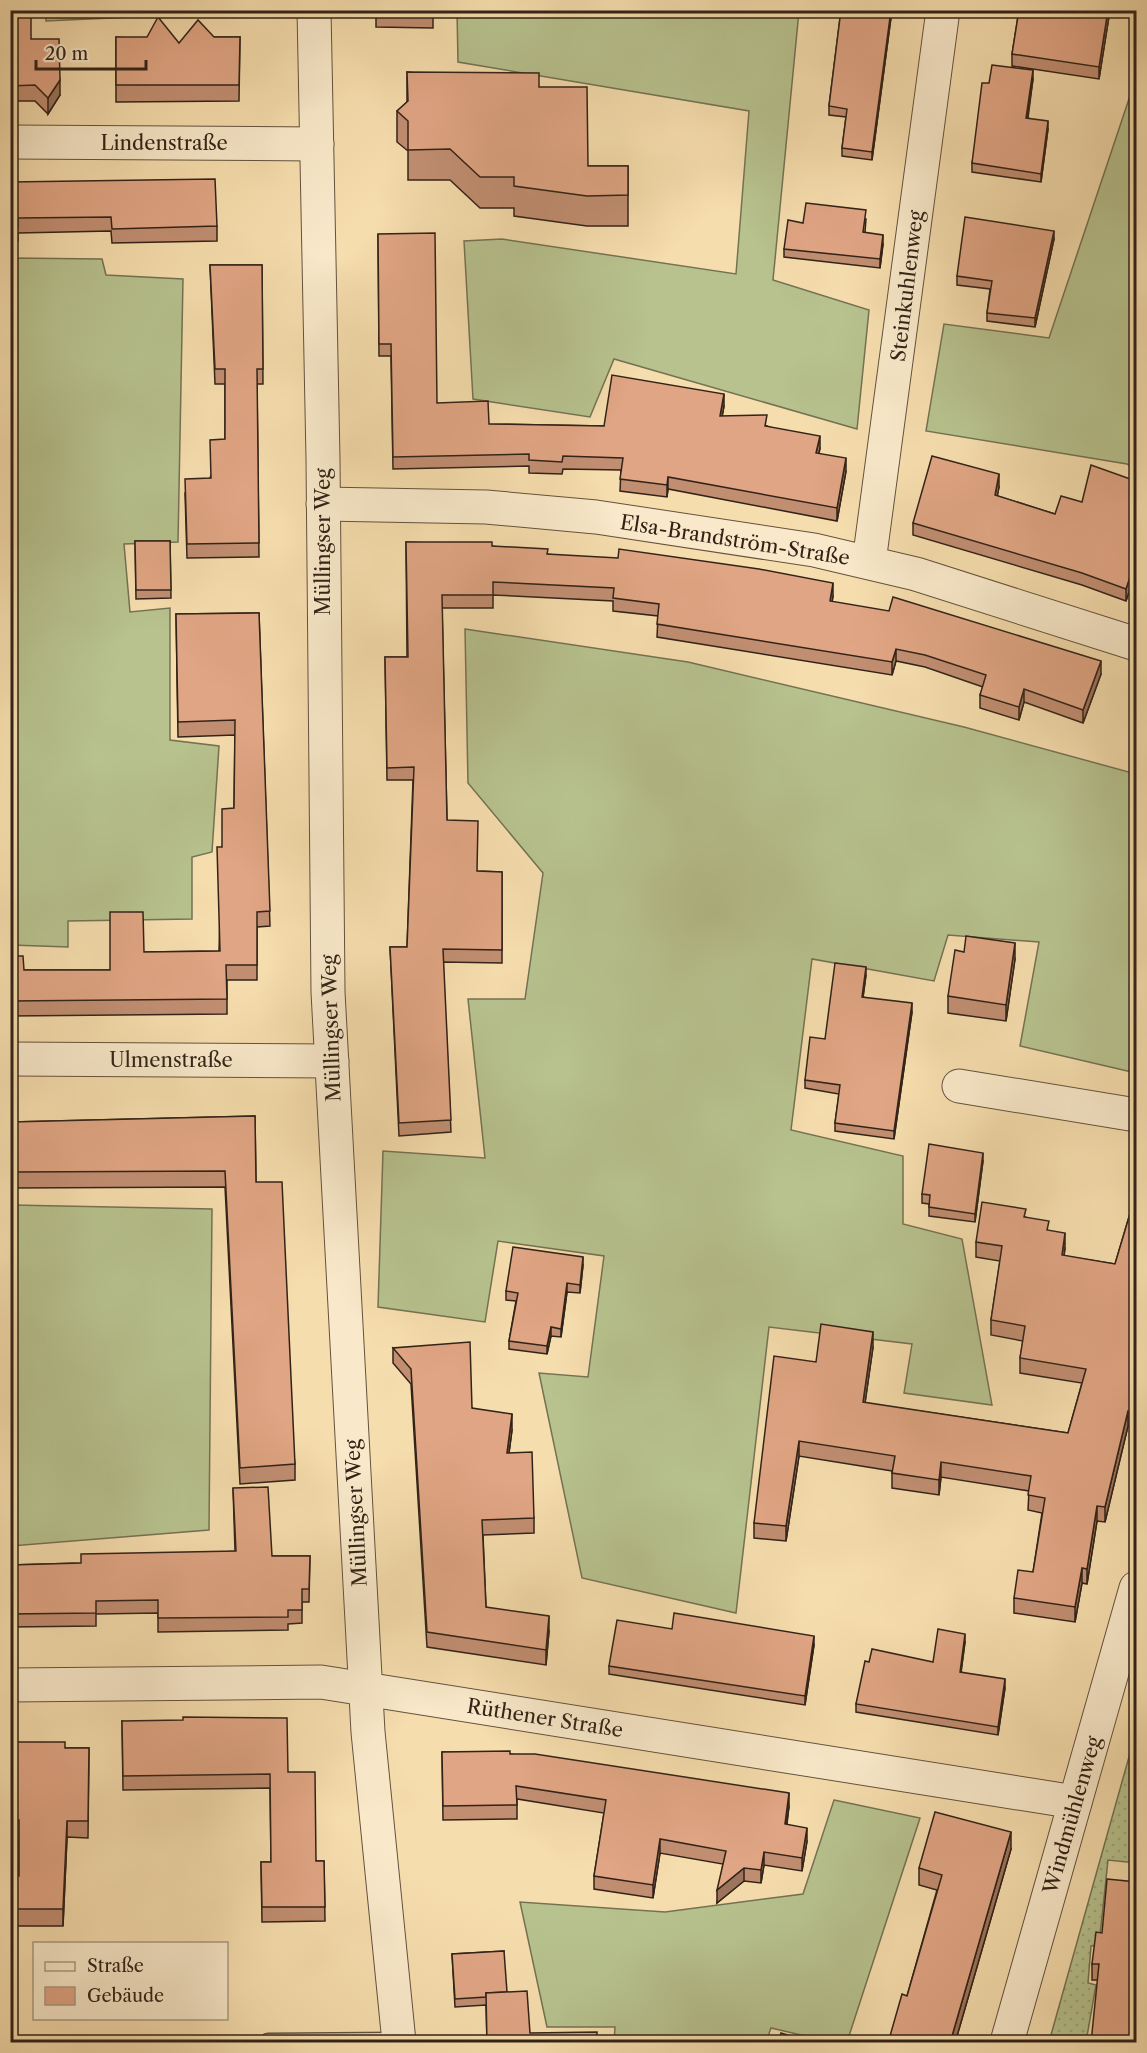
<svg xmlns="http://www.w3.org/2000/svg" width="1147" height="2053" font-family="'Libre Caslon Text',serif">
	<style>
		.grass { fill: url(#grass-dots); stroke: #747253; stroke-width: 1.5 }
		.garden { fill: #b7c28e; stroke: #747253; stroke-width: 1.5 }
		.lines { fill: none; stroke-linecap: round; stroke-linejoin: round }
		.lane-casing { stroke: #63523d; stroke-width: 19 }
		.street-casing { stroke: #63523d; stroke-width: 35 }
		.lane { stroke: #f9e9ca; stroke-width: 16 }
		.street { stroke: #f9e9ca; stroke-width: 33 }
		.wall { fill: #c18e72; stroke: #322318; stroke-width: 1.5 }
		.shaded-wall { fill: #9d745c; stroke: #322318; stroke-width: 1.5 }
		.building { fill: #e0a584; stroke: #322318; stroke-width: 1.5 }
		.labels { text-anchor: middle; stroke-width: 4.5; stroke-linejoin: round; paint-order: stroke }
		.street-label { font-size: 20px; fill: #322318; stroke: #f9e9ca }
	</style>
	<defs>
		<pattern id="grass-dots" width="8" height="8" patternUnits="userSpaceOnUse" patternTransform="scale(1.5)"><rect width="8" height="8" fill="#b7c28e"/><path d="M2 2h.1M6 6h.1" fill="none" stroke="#9ea67a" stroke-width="1.8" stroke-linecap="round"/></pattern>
	</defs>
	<rect width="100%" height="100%" fill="#f6ddad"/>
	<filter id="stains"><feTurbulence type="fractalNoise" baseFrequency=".00333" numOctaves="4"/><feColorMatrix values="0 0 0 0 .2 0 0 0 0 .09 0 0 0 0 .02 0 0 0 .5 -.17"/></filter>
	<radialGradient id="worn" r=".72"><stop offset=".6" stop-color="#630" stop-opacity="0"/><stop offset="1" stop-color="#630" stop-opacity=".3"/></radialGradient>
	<!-- grass -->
	<polygon class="grass" points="1136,1732 1136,1863 1108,1860 1099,1945 1091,1946 1088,1983 1096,1985 1086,2042 1049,2042"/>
	<!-- garden -->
	<g class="garden">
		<polygon points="199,10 199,14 46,21 45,11"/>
		<polygon points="457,11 799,11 773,280 869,310 857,429 614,359 590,417 473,399 464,241 502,239 736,274 749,111 458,62"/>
		<polygon points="1136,78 1136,470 1127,464 926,431 944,324 1049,338"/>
		<polygon points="11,258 102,259 106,275 183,279 178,542 124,544 130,612 170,608 170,740 219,746 212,852 192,857 192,919 68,921 68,947 11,945"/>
		<polygon points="465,629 688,662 964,727 1136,774 1136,1073 1020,1046 1039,942 948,935 934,981 812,959 791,1130 903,1156 903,1224 962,1239 992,1405 904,1393 912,1344 769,1327 736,1613 582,1578 539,1373 588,1377 604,1256 498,1241 485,1322 378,1307 383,1151 485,1158 468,999 525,999 543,873 468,783"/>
		<polygon points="11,1205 212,1209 209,1530 11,1546"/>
		<polygon points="834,1800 920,1818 847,2042 831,2042 771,2028 766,2042 614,2042 615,2027 547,2027 520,1902 665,1912 803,1894"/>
	</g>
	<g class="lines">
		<defs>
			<polyline id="lane" points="268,2042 399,2041"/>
			<g id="street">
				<polyline points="314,10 323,459 328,992 368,1732 399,2042"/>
				<polyline points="10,142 317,144"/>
				<polyline points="323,504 486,507 596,517 814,550 916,574 1136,644"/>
				<polyline points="869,562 943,10"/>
				<polyline points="10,1059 332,1061"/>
				<polyline points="959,1086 1136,1115"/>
				<polyline points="10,1685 321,1682 1075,1802"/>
				<polyline points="1007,2042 1136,1588"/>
			</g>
		</defs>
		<!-- lane casing -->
		<use href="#lane" class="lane-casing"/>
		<!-- street casing -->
		<use href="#street" class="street-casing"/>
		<!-- lane -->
		<use href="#lane" class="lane"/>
		<!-- street -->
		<use href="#street" class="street"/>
	</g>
	<!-- wall -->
	<g class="wall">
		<polygon points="10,10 31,39 60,95 48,114 35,101 10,101"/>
		<polygon points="376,10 433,10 433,28 376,27"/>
		<polygon points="841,10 892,10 872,160 842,156 842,148 846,117 829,115 829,106"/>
		<polygon points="1019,10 1110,10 1099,79 1012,66 1012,54"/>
		<polygon points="116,37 179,43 214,37 240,37 239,101 116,102"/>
		<polygon points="407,72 539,87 588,166 628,166 628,226 587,226 514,216 514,208 480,208 450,180 408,180 408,151 397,142 397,111 407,102"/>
		<polygon points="1033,79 1028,118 1048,129 1041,182 972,172 972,163 989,83"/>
		<polygon points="10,182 217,226 217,241 112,243 111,231 18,233 18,241 10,241"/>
		<polygon points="866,219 865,232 883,244 880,268 784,257 784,249 803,223"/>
		<polygon points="378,234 437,403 489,424 604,426 724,406 722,416 767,426 820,448 819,454 846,471 837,521 668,489 667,497 620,491 621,470 563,469 562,474 529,473 529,466 393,469 391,356 379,356"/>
		<polygon points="1054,239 1035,327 987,321 987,313 990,289 957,285 957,276"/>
		<polygon points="210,265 262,265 263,384 257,384 259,557 187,558 185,493 210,478 225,439 225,384 215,384"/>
		<polygon points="999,487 997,496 1055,514 1082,502 1133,488 1137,489 1137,591 1130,589 1126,601 1082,585 913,535 913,523"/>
		<polygon points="135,541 170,541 171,598 136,599"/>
		<polygon points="406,542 492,546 833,596 832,602 1101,674 1083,723 1024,702 1019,720 980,708 980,695 983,687 925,667 896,661 892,675 657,637 658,616 613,611 613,601 493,595 493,608 442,608 447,820 477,871 502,872 502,963 443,962 451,1132 399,1136 390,947 407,947 413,780 387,780 385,657 407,657"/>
		<polygon points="259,613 270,926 257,927 257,980 227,980 227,1014 10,1016 10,956 24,970 110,970 144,952 219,951 222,847 234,808 235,735 178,737 176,614"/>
		<polygon points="1015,959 1006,1021 948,1013 948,996"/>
		<polygon points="866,975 863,997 912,1012 894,1139 835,1131 835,1123 839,1094 805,1088 805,1080 825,1039"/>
		<polygon points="10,1116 11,1122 255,1116 256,1182 295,1464 295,1480 240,1484 225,1187 10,1188"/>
		<polygon points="983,1161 975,1222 929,1216 929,1204 922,1203 922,1194"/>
		<polygon points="1137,1190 1137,1408 1131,1427 1128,1426 1105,1522 1097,1521 1087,1584 1082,1583 1075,1622 1014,1613 1014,1598 1033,1572 1042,1513 1028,1510 1029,1491 941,1477 939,1495 892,1488 892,1471 799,1456 786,1541 754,1538 754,1523 816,1362 873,1347 865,1403 1068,1433 1082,1383 1020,1373 1020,1358 1023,1341 991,1335 991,1320 1000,1261 976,1257 976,1242 1026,1217 1049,1231 1065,1248 1064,1256 1115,1264"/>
		<polygon points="583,1265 580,1293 567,1292 561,1337 551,1336 547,1354 509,1349 509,1341 516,1301 506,1300 506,1291"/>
		<polygon points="393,1348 472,1408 512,1430 509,1453 534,1518 534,1533 483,1535 486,1607 549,1631 546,1665 427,1647 411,1384 393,1363"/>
		<polygon points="233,1488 272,1556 310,1556 309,1602 302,1602 302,1623 288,1624 288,1630 158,1632 158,1613 96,1614 96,1626 10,1627 10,1565 81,1563 235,1551"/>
		<polygon points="672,1629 814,1645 805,1705 609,1674 609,1666"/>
		<polygon points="965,1642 961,1672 1005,1688 998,1735 856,1712 856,1704 869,1662 933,1662"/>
		<polygon points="122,1721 288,1772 316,1861 324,1861 325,1921 262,1922 261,1862 271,1862 270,1788 123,1790"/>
		<polygon points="10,1742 65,1748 89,1748 88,1838 67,1837 63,1926 12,1926 12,1876 19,1876 19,1837 10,1837"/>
		<polygon points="442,1752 510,1754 789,1806 787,1824 807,1841 802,1871 764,1865 761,1883 744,1881 717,1903 723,1864 660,1853 653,1898 594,1889 594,1876 604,1813 517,1799 517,1819 443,1820"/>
		<polygon points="1011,1849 955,2043 888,2043 907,1996 937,1890 919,1885 919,1868"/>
		<polygon points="1102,1933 1098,1980 1092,1980 1092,1964"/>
		<polygon points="504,1951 487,2043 486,2005 455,2007 452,1954"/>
	</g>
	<!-- shaded-wall -->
	<g class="shaded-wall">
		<polygon points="891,10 892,10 872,160 872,152"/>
		<polygon points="1108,10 1110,10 1099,79 1099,67"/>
		<polygon points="1033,70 1033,79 1026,127 1026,118"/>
		<polygon points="60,80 60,95 48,114 48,98"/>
		<polygon points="1048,121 1048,129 1041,182 1041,174"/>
		<polygon points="1054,231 1054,239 1035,327 1035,318"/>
		<polygon points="883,235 883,244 880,268 880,259"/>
		<polygon points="724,394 724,406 720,429 720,416"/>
		<polygon points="820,436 820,448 816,466 816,453"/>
		<polygon points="846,458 846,471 837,521 837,508"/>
		<polygon points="999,474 999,487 995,508 995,495"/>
		<polygon points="668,477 668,489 667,497 667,485"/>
		<polygon points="1130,577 1130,589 1126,601 1126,589"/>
		<polygon points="833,583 833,596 830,614 830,601"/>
		<polygon points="896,649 896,661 892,675 892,662"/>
		<polygon points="1101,661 1101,674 1083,723 1083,710"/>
		<polygon points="1024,689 1024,702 1019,720 1019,707"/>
		<polygon points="1015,943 1015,959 1006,1021 1006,1005"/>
		<polygon points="866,967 866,975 862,1005 862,997"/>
		<polygon points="912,1003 912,1012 894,1139 894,1131"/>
		<polygon points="983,1153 983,1161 975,1222 975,1214"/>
		<polygon points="1065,1233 1065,1248 1062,1270 1062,1255"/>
		<polygon points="583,1257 583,1265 580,1293 580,1285"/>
		<polygon points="567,1283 567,1292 561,1337 561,1329"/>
		<polygon points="551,1327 551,1336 547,1354 547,1346"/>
		<polygon points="873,1332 873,1347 863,1417 863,1402"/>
		<polygon points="1137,1393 1137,1408 1131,1427 1131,1412"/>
		<polygon points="1128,1411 1128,1426 1105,1522 1105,1507"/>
		<polygon points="512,1414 512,1430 507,1468 507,1453"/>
		<polygon points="799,1441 799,1456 786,1541 786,1526"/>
		<polygon points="941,1462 941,1477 939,1495 939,1480"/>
		<polygon points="1097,1506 1097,1521 1087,1584 1087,1569"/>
		<polygon points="1082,1568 1082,1583 1075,1622 1075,1607"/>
		<polygon points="549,1616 549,1631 546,1665 546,1650"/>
		<polygon points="965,1634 965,1642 960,1680 960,1672"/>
		<polygon points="814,1636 814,1645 805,1705 805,1696"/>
		<polygon points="1005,1679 1005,1688 998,1735 998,1727"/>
		<polygon points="789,1793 789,1806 785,1837 785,1824"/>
		<polygon points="67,1821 67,1837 63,1926 63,1909"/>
		<polygon points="807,1828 807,1841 802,1871 802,1858"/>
		<polygon points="1011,1832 1011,1849 955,2043 950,2043"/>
		<polygon points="660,1839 660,1853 653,1898 653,1885"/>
		<polygon points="764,1852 764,1865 761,1883 761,1870"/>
		<polygon points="744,1868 744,1881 717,1903 717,1890"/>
	</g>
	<!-- building -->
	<g class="building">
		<polygon points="10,10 31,10 31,39 59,39 60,80 48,98 35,85 10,86"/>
		<rect x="376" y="10" width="57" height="1"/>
		<polygon points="841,10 891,10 872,152 842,148 847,109 829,106"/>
		<polygon points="1019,10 1108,10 1099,67 1012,54"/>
		<polygon points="158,17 179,43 198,20 214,37 240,37 239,85 116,85 116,37 147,37"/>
		<polygon points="992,65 1033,70 1026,118 1048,121 1041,174 972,163 982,83 989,83"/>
		<polygon points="407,72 539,73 539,87 587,87 588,166 628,166 628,195 587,196 514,186 514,177 480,177 450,149 408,150 408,121 397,111 408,101"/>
		<polygon points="215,179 217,226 112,229 111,217 18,218 18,227 10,227 10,182"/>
		<polygon points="806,203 866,210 863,232 883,235 880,259 784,249 788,220 803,223"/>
		<polygon points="965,217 1054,231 1035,318 987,313 992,281 957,276"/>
		<polygon points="435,233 437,403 488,401 489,424 604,426 612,375 724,394 720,416 767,415 765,426 820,436 816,453 846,458 837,508 668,477 667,485 620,479 623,458 563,456 562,462 529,460 529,454 393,457 391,344 379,344 378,234"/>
		<polygon points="210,265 262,265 263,369 257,369 259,543 187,544 185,479 211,478 210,440 225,439 225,369 215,369"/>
		<polygon points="932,456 999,474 995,495 1055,514 1061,496 1082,502 1091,465 1133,480 1130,487 1137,489 1137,579 1130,577 1126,589 1082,573 913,523"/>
		<polygon points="135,541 170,541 171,590 136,590"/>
		<polygon points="406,542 492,542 492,546 548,549 547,554 618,558 619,549 759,569 833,583 830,601 889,611 893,597 1101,661 1083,710 1024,689 1019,707 980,695 986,675 925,655 896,649 892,662 657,624 659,604 613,598 614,588 493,582 493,595 442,595 447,820 478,821 477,871 502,872 502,950 443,949 451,1120 399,1123 390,947 407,947 414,767 387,768 385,657 408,657"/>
		<polygon points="259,613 270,911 257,912 257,965 226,965 227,999 10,1001 10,956 23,956 24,970 110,970 110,912 143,912 144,952 220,951 217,847 222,847 222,809 234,808 235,720 178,722 176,614"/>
		<polygon points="966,936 1015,943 1006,1005 948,996 955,950 964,952"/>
		<polygon points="835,963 866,967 862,997 912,1003 894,1131 835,1123 840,1085 805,1080 810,1037 825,1039"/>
		<polygon points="10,1116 11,1122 255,1116 256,1182 282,1182 295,1464 240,1468 225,1171 10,1172"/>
		<polygon points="929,1144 983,1153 975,1214 929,1207 930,1195 922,1194"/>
		<polygon points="1137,1190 1137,1393 1131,1412 1128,1411 1105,1507 1097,1506 1087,1569 1082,1568 1075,1607 1014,1598 1018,1570 1033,1572 1045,1498 1028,1495 1031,1476 941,1462 939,1480 892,1473 895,1456 799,1441 786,1526 754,1523 774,1356 816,1362 821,1324 873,1332 863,1402 1068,1433 1086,1369 1020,1358 1025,1326 991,1320 1002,1246 976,1242 982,1202 1026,1209 1024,1217 1049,1221 1047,1230 1065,1233 1062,1255 1115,1264"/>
		<polygon points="513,1247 583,1257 580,1285 567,1283 561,1329 551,1327 547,1346 509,1341 518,1293 506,1291"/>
		<polygon points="470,1342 472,1408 512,1414 507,1453 532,1452 534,1518 482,1520 486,1607 549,1616 546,1650 427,1632 411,1369 393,1348"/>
		<polygon points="268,1487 272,1556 310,1556 309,1589 302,1589 302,1610 288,1610 288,1617 158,1618 158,1600 96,1601 96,1613 10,1614 10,1565 81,1563 81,1554 236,1551 233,1488"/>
		<polygon points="674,1613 814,1636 805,1696 609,1666 617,1620 672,1629"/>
		<polygon points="938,1629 965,1634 960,1672 1005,1679 998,1727 856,1704 865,1661 869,1662 872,1649 933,1662"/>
		<polygon points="183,1717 287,1718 288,1772 315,1772 316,1861 324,1861 325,1907 262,1907 261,1862 271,1862 270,1774 123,1776 122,1721 183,1720"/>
		<polygon points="10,1742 65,1742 65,1748 89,1748 88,1821 67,1821 63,1909 12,1909 12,1876 19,1876 19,1820 10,1820"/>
		<polygon points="510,1751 510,1754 535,1754 789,1793 785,1824 807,1828 802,1858 764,1852 761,1870 744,1868 717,1890 726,1851 660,1839 653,1885 594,1876 606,1800 516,1786 517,1805 443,1806 442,1752"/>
		<polygon points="935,1812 1011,1832 950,2043 888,2043 902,1994 907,1996 942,1875 919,1868"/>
		<polygon points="1107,1879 1137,1882 1137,2043 1091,2043 1099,1964 1092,1964 1096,1932 1102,1933"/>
		<polygon points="504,1951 507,1992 486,1993 486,1997 455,1999 452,1954"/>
		<polygon points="527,1991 530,2033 597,2032 597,2043 487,2043 486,1993"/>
		<polygon points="781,2033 814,2043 778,2043"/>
	</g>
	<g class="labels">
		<!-- street labels -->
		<g class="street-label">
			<text x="164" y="150">Lindenstraße</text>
			<text transform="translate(907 286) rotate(-83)" y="7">Steinkuhlenweg</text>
			<text transform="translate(735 540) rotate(9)" y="7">Elsa-Brandström-Straße</text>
			<text transform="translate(323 542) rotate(-90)" y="7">Müllingser Weg</text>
			<text transform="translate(331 1028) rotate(-92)" y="7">Müllingser Weg</text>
			<text x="171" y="1067">Ulmenstraße</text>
			<text transform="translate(356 1513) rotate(-93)" y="7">Müllingser Weg</text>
			<text transform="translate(545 1718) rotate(9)" y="7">Rüthener Straße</text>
			<text transform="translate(1072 1815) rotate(-74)" y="7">Windmühlenweg</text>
		</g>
	</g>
	<!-- margin -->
	<rect width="1147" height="2053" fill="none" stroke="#f6ddad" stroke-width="36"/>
	<rect x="12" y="12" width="1123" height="2029" fill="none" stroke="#322318" stroke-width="3"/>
	<rect x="18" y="18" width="1111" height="2017" fill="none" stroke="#322318" stroke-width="1.5"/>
	<!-- legend -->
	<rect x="33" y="1942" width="195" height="78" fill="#f9e9ca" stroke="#a99a83" stroke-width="1.5"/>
	<rect x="45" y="1962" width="30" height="9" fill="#f9e9ca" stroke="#a99a83" stroke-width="1.5"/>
	<text x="87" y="1972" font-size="18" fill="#322318">Straße</text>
	<rect x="45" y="1987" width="30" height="18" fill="#e0a584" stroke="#a99a83" stroke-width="1.5"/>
	<text x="87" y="2002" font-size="18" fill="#322318">Gebäude</text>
	<!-- scale -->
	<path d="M36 60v9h110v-9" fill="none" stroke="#322318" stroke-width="3"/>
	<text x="45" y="60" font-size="18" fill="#322318" stroke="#f9e9ca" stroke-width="4.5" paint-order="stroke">20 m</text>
	<rect width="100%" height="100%" filter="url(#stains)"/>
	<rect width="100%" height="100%" fill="url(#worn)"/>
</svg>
